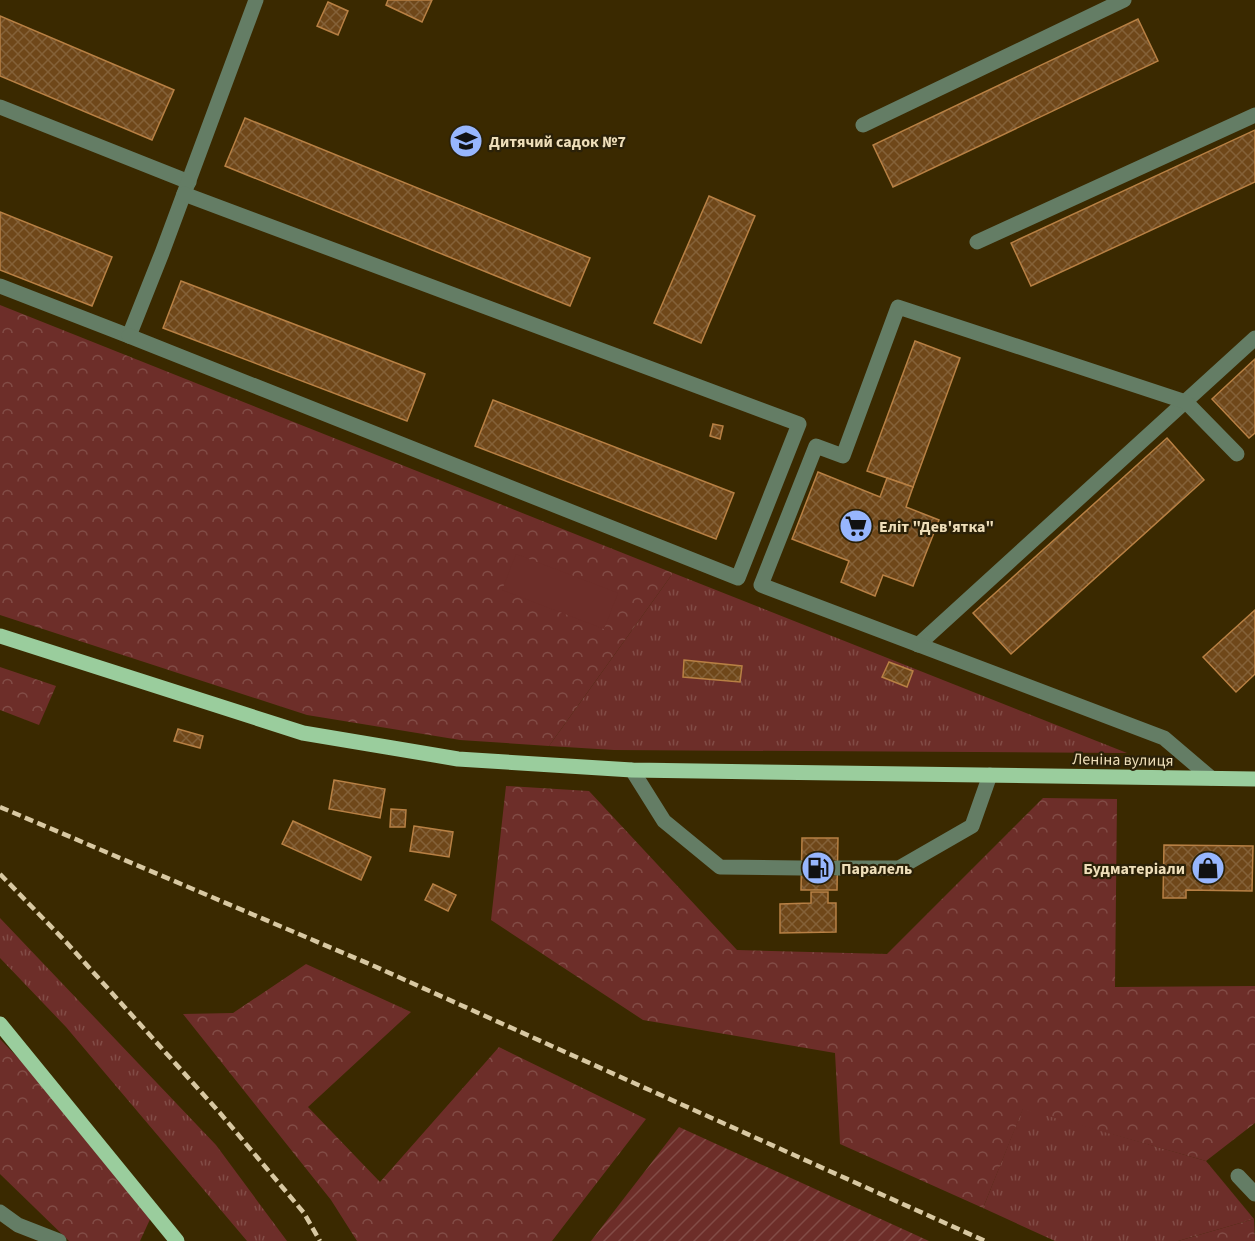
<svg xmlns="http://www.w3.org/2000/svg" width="1255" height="1241" font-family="'Source Sans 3',sans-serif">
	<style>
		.grass { fill: url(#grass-tufts) }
		.forest { fill: url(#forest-crowns) }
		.park { fill: #6d2e29 }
		.garden { fill: url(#garden-furrows) }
		.building { fill: url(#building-cross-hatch); stroke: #b88044; stroke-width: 1.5 }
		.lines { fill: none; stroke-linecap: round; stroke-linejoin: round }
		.minor-tunnel { stroke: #55441c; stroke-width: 15; stroke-dasharray: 15 8; stroke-linecap: butt }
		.minor { stroke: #647d65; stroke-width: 15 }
		.major { stroke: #9acd9d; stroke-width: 15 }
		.rail { stroke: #d8c8a2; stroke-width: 4.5; stroke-dasharray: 9 4.5; stroke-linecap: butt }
		.labels { text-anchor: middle; stroke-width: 4.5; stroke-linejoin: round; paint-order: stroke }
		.poi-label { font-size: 16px; font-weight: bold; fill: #eedeb9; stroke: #2b2108; text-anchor: start }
		.street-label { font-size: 16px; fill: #eedeb9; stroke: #2b2108 }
	</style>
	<defs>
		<pattern id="grass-tufts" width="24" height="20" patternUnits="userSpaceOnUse" patternTransform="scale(1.5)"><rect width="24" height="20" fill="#6d2e29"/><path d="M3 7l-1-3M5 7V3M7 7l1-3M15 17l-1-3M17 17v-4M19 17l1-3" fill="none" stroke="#824c46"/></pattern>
		<pattern id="forest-crowns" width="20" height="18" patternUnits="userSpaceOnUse" patternTransform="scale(1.5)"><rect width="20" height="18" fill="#6d2e29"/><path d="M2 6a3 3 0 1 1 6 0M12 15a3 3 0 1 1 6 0" fill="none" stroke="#824c46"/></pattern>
		<pattern id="garden-furrows" width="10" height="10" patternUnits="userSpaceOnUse" patternTransform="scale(1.5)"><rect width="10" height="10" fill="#6d2e29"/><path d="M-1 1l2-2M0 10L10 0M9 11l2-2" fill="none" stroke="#824c46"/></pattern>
		<pattern id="building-cross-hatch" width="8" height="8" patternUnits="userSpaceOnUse" patternTransform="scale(1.5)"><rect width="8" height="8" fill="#6f4719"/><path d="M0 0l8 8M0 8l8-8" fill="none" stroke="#846138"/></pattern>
	</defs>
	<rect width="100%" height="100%" fill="#3a2900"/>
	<!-- grass -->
	<g class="grass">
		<polygon points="673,573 1127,753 614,750 549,746"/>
		<polygon points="0,918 216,1145 287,1241 247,1241 66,1027 0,958"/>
		<polygon points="1023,1108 1206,1161 1254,1219 1178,1241 1055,1241 983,1208"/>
	</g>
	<!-- forest -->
	<g class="forest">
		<polygon points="0,305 673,573 549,746 460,740 307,715 0,615"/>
		<polygon points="0,667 56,686 39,725 0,710"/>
		<polygon points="506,786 589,791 737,950 887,954 1043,798 1117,799 1115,987 1255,986 1255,1123 1206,1161 1023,1109 983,1208 840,1144 835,1053 643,1020 491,920"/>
		<polygon points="306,964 411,1012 308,1107 380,1182 499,1047 646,1119 552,1241 357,1241 331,1200 183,1014 233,1013"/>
		<polygon points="0,1039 25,1065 152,1215 140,1241 69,1241 0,1174"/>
		<polygon points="1254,1219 1255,1241 1178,1241"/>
	</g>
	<!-- park -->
	<polygon class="park" points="516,554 618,593 604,629 502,590"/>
	<!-- garden -->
	<polygon class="garden" points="679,1127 929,1241 591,1241"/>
	<!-- building -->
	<g class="building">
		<polygon points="388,0 432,0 422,22 386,5"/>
		<polygon points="328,2 348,11 338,35 317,26"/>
		<polygon points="0,16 174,90 152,140 0,76"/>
		<polygon points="1138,19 1158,61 893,187 873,145"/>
		<polygon points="245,118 590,258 570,306 225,166"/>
		<polygon points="1255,130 1255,182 1031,286 1011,243"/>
		<polygon points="709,196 755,216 701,343 654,323"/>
		<polygon points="0,212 112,257 92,306 0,270"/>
		<polygon points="181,281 425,374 407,421 163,328"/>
		<polygon points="915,341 960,358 913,487 867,471"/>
		<polygon points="1255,359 1255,433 1249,438 1212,399"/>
		<polygon points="493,400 734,493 716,539 475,446"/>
		<polygon points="713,424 723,426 720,439 710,436"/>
		<polygon points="1167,438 1204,480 1011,654 973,613"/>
		<polygon points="818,472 880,497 887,478 913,487 906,507 939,520 913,586 883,575 875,596 841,582 849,561 792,539"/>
		<polygon points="1255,610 1255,674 1236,692 1203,657"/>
		<polygon points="684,660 742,666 740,682 683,677"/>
		<polygon points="889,662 913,671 907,687 882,677"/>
		<polygon points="178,729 203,736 200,748 174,741"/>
		<polygon points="334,780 385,789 380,818 329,809"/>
		<polygon points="391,809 406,810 405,827 390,827"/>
		<polygon points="293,821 371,857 361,880 282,844"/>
		<polygon points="414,826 453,832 449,857 410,851"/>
		<polygon points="802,838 838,838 837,890 801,890"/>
		<polygon points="1164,845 1253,846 1252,891 1186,890 1186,898 1163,898"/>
		<polygon points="433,884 456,895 448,911 425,900"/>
		<polygon points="811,892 828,892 828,903 836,903 836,932 780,933 780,904 811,903"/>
	</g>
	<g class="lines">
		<!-- minor-tunnel -->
		<polyline class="minor-tunnel" points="801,868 837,868"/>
		<!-- minor -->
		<g class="minor">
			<polyline points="0,107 189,182"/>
			<polyline points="863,125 1124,0"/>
			<polyline points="977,242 1255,115"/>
			<polyline points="0,286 129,336 162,253 256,0"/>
			<polyline points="129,336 738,578 799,424 184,194"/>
			<polyline points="918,645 1255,338"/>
			<polyline points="632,770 664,821 720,867 801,868"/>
			<polyline points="1211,778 1164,738 761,585 816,446 843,456 898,307 1186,402 1237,454"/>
			<polyline points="837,868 899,868 972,826 990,775"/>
			<polyline points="1238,1176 1255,1194"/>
			<polyline points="0,1212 18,1225 59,1241"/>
		</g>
		<!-- major -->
		<g class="major">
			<polyline points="0,636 303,733 458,759 632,770 1255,779"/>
			<polyline points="0,1024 177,1241"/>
		</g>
		<!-- rail -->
		<g class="rail">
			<polyline points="0,807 374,966 985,1241"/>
			<polyline points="0,874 66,942 220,1113 304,1213 320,1241"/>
		</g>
	</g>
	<!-- icons -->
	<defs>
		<symbol id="school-disc" viewBox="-11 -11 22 22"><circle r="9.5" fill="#97b6fd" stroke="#2b2108"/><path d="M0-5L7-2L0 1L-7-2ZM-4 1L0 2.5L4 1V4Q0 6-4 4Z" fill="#111"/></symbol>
		<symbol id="supermarket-disc" viewBox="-11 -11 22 22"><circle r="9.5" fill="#97b6fd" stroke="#2b2108"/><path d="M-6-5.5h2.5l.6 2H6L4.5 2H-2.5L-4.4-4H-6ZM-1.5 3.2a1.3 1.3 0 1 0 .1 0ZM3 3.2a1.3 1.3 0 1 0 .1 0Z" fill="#111"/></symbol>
		<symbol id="fuel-disc" viewBox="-11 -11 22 22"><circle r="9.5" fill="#97b6fd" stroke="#2b2108"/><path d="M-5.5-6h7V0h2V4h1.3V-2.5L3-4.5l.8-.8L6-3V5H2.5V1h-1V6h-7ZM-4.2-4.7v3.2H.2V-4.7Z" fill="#111"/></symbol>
		<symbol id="shop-disc" viewBox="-11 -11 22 22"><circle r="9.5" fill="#97b6fd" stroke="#2b2108"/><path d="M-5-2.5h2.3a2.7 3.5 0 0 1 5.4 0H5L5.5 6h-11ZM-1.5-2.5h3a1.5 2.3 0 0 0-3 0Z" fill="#111"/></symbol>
	</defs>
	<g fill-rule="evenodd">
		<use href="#school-disc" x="447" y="122" width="38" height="38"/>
		<use href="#supermarket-disc" x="837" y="507" width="38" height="38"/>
		<use href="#fuel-disc" x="799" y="849" width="38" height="38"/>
		<use href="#shop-disc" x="1189" y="849" width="38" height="38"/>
	</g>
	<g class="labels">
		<!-- poi labels -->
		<g class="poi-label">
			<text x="489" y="147">Дитячий садок №7</text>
			<text x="879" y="532">Еліт "Дев'ятка"</text>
			<text x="841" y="874">Паралель</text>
			<text x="1185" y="874" text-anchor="end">Будматеріали</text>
		</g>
		<!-- street labels -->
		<g class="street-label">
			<text transform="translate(1123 759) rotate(1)" y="6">Леніна вулиця</text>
		</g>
	</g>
</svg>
